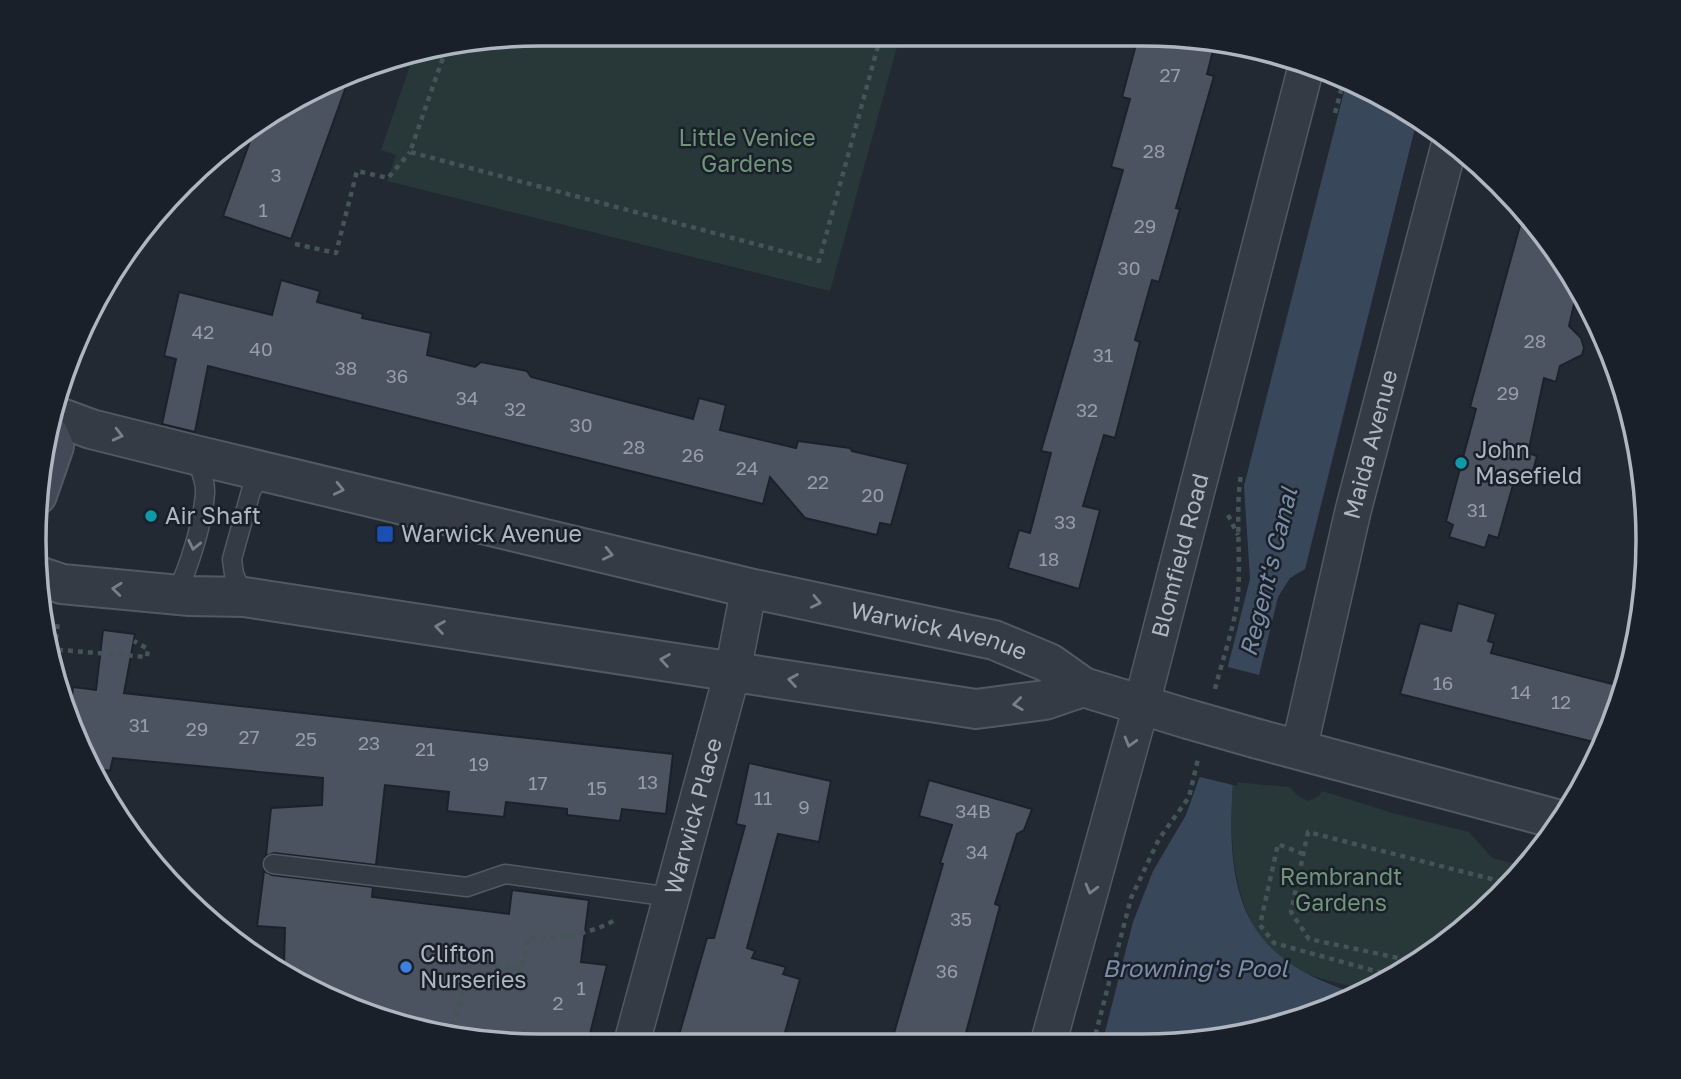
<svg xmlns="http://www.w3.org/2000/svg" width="1681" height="1079" font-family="'Golos Text',sans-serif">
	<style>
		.green { fill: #283838 }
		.water { fill: #39475b }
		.pier { fill: #222933 }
		.building { fill: #4a535f; stroke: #1c222b; stroke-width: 2 }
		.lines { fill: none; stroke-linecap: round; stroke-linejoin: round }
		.service-casing { stroke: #525962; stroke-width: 21 }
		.minor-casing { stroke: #525962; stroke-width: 38 }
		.tertiary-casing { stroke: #525962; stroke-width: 42 }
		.secondary-casing { stroke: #525962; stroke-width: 42 }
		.path { stroke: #455456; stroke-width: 4.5; stroke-dasharray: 5 5; stroke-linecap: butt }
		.service { stroke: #353b44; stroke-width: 18 }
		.minor { stroke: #353b44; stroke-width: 35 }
		.tertiary { stroke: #353b44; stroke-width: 38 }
		.secondary { stroke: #434a57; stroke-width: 38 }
		.tertiary-bridge-casing { stroke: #525962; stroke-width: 42; stroke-linecap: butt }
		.tertiary-bridge { stroke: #353b44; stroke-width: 38 }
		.oneway { stroke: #787f89 }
		.culture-dot { fill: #0f9aa8; stroke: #1a2029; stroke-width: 2.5 }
		.transit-dot { fill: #1a4fb4; stroke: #1a2029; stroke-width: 2.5 }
		.shop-dot { fill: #3f7fe0; stroke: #1a2029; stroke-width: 2.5 }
		.labels { text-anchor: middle; stroke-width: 5; stroke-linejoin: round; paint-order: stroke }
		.number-label { font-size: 19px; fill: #969da8 }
		.park-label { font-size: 23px; fill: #71947a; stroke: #1a2029 }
		.street-label { font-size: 23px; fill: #afb6c1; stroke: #1a2029 }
		.poi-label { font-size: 23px; fill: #afb6c1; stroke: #1a2029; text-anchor: start }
		.water-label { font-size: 24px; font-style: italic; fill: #7b8da6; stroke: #1a2029 }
		.rim { fill: none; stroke: #afb6c1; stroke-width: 3.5 }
	</style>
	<rect width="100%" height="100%" fill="#222933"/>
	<!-- green -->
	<g class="green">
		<polygon points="540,33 900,36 830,291 387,181 396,155 381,150 414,54"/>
		<path d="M 1233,782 L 1290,787 L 1298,796 L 1308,801 L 1319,796 L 1322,791 L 1396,814 L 1469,832 L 1492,858 L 1527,867 L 1450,941 L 1369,991 C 1349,985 1315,979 1297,969 C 1231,932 1229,849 1233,782 Z"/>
	</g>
	<!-- water -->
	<path class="water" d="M 1347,80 L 1365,85 L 1417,120 L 1305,569 L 1290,578 L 1278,597 L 1233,782 C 1225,897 1243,961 1362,995 L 1272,1029 L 1174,1045 L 1102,1044 L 1133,922 L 1153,871 L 1186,815 L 1201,773 L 1250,579 L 1244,486 Z"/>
	<!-- pier -->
	<polygon class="pier" points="1224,666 1263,676 1237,786 1196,776"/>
	<!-- building -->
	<g class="building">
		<polygon points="1138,37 1159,37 1213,51 1207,74 1214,76 1176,208 1180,209 1159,282 1152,280 1135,340 1140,342 1115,438 1104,435 1083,506 1100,510 1079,589 1008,568 1019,530 1030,533 1051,453 1041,451 1123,170 1111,167 1130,99 1122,97"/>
		<polygon points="351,73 291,239 223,216 258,119"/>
		<polygon points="1524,211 1543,231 1578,287 1569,326 1581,338 1584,348 1582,355 1560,366 1556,382 1544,378 1528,453 1537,456 1530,482 1515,478 1498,538 1489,535 1485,548 1449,537 1453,525 1446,521 1476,409 1470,407"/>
		<polygon points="281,280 320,291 317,302 363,314 362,318 431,333 427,355 475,367 481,362 527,371 531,377 693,419 699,398 726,405 720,430 796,448 798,441 850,448 852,451 908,464 891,525 880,523 877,535 805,518 770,477 763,504 208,366 195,432 162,424 176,359 164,356 179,292 272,315"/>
		<polygon points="1458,603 1496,614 1488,641 1494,643 1491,653 1624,687 1621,702 1602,744 1400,694 1420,623 1451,631"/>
		<polygon points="103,630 135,634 124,693 673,754 666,814 622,809 620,821 567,815 567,809 506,802 504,817 447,811 449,792 385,785 376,865 274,853 266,856 271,808 322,805 323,778 113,758 110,771 95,768 70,714 73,687 96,690"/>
		<polygon points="749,763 831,781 819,842 778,834 747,948 755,951 752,958 786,967 783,974 800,979 782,1043 677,1042 707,938 714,938 745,826 736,824"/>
		<polygon points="929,780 1032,809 1024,830 1017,834 995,904 1000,906 963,1044 901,1043 903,1036 894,1033 943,864 940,863 952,825 919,816"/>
		<polygon points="264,871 272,875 373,887 372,897 509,914 512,890 589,900 581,962 607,965 588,1042 474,1041 371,1014 371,1010 344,1006 284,969 285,928 257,926"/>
	</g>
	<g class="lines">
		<defs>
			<g id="service">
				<path d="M 175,595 C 189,569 203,522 205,493 C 206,481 199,466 195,455"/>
				<polyline points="244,597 234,574 232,559 251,491 264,471"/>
				<polyline points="273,864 467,887 505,874 671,897"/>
			</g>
			<g id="minor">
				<path id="s1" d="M 1299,749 L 1353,511 L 1450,142"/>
				<path id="s2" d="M 632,1042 L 733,670 L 749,588"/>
				<path id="s3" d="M 1048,1044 L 1142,703 L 1306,67"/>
			</g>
			<g id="tertiary">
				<path id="s4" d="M 53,415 L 91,429 L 195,455 L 749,588 L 994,640 L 1049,663 L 1083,687 L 1188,719"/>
				<polyline points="41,577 62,584 190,596 244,597 976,709 1045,700 1083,687"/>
				<polyline points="1258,739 1560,820"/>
			</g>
			<polyline id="secondary" points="37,495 54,446 49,435"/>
		</defs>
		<!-- service casing -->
		<use href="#service" class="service-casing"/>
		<!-- minor casing -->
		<use href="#minor" class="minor-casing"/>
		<!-- tertiary casing -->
		<use href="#tertiary" class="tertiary-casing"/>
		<!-- secondary casing -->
		<use href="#secondary" class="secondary-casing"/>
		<!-- path -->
		<g class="path">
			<polyline points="446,49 410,152 819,261 881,35"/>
			<polyline points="1335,113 1344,79"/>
			<polyline points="295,244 336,253 357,171 388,178 410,152"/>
			<polyline points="1228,515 1238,535"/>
			<polyline points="48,649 147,657 148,649 134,641"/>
			<polyline points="55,649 58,621"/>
			<path d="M 1215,689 C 1222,661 1236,622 1238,594 C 1241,553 1235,513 1241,474"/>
			<polyline points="1303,854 1278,844 1260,925 1274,943 1393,976"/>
			<polyline points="1417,962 1309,939 1291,912 1308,832 1511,884"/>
			<path d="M 451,1035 L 471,962 L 521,969 L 529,938 C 551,942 600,932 617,918"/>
			<polyline points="1093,1044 1131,898 1159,839 1189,797 1198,759"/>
		</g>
		<!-- service -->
		<use href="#service" class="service"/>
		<!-- minor -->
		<use href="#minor" class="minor"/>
		<!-- tertiary -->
		<use href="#tertiary" class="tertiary"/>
		<!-- secondary -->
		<use href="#secondary" class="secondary"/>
		<defs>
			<polyline id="tertiary-bridge" points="1188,719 1258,739"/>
		</defs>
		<!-- tertiary-bridge casing -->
		<use href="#tertiary-bridge" class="tertiary-bridge-casing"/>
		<!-- tertiary-bridge -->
		<use href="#tertiary-bridge" class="tertiary-bridge"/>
	</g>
	<!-- one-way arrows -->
	<defs><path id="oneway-chevron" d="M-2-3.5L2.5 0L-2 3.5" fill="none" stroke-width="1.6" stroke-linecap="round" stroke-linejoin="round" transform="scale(1.75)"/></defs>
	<g class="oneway">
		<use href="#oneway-chevron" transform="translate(118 435) rotate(14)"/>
		<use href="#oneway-chevron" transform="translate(339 489) rotate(13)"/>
		<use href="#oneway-chevron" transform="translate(194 545) rotate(102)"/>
		<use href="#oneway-chevron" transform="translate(608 554) rotate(13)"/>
		<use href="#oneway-chevron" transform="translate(117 589) rotate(-174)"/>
		<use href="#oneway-chevron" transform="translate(816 602) rotate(12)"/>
		<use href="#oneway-chevron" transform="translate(440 627) rotate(-171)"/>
		<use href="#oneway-chevron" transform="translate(665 660) rotate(-171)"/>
		<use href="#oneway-chevron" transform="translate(793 680) rotate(-171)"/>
		<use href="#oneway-chevron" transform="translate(1018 704) rotate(173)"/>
		<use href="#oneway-chevron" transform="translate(1130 742) rotate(106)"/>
		<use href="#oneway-chevron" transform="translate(1091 889) rotate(105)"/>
	</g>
	<!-- markers -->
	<g class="culture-dot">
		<circle cx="1461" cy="463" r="7"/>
		<circle cx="151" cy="516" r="7"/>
	</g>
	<rect class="transit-dot" x="376" y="525" width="18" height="18" rx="3.5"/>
	<circle class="shop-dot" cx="406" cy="967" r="7"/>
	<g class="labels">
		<!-- number labels -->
		<g class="number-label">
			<text x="1170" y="82">27</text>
			<text x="1154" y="158">28</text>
			<text x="276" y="182">3</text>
			<text x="263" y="217">1</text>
			<text x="1145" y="233">29</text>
			<text x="1129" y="275">30</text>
			<text x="203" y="339">42</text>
			<text x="1535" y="348">28</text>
			<text x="261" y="356">40</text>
			<text x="1103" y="362">31</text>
			<text x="346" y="375">38</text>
			<text x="397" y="383">36</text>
			<text x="1508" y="400">29</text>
			<text x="467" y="405">34</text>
			<text x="515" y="416">32</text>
			<text x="1087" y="417">32</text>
			<text x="581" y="432">30</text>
			<text x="634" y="454">28</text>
			<text x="693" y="462">26</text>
			<text x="747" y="475">24</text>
			<text x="818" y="489">22</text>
			<text x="873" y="502">20</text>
			<text x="1477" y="517">31</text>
			<text x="1065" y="529">33</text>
			<text x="1049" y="566">18</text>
			<text x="1443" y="690">16</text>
			<text x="1521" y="699">14</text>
			<text x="1561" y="709">12</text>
			<text x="139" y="732">31</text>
			<text x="197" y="736">29</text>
			<text x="249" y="744">27</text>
			<text x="306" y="746">25</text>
			<text x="369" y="750">23</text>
			<text x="425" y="756">21</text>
			<text x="479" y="771">19</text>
			<text x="648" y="789">13</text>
			<text x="538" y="790">17</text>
			<text x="597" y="795">15</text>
			<text x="763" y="805">11</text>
			<text x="804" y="814">9</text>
			<text x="973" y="818">34B</text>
			<text x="977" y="859">34</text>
			<text x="961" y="926">35</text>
			<text x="947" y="978">36</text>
			<text x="581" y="995">1</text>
			<text x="558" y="1010">2</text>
		</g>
		<!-- park labels -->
		<g class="park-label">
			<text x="747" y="146">Little Venice<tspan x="747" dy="26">Gardens</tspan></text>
			<text x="1341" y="885">Rembrandt<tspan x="1341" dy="26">Gardens</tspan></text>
		</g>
		<!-- street labels -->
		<g class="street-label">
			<text dy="8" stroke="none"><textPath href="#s1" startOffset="313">Maida Avenue</textPath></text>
			<text dy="8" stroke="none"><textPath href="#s3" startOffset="506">Blomfield Road</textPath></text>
			<text dy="8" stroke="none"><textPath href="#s4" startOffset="912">Warwick Avenue</textPath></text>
			<text dy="8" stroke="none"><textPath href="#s2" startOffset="234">Warwick Place</textPath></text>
		</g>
		<!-- poi labels -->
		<g class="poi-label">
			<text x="1475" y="458">John<tspan x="1475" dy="26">Masefield</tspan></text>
			<text x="165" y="524">Air Shaft</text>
			<text x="401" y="542">Warwick Avenue</text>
			<text x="420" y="962">Clifton<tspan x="420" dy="26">Nurseries</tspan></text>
		</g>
		<!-- water labels -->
		<g class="water-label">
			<text transform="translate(1269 572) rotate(-76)" y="8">Regent's Canal</text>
			<text x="1195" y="977">Browning's Pool</text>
		</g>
	</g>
	<!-- crop -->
	<path d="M0 0H1681V1079H0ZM540 46H1142A494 494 0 0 1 1636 540V540A494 494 0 0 1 1142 1034H540A494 494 0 0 1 46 540V540A494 494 0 0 1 540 46Z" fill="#1a2029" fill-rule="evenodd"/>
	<path class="rim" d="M540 46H1142A494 494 0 0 1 1636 540V540A494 494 0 0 1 1142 1034H540A494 494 0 0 1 46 540V540A494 494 0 0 1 540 46Z"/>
</svg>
